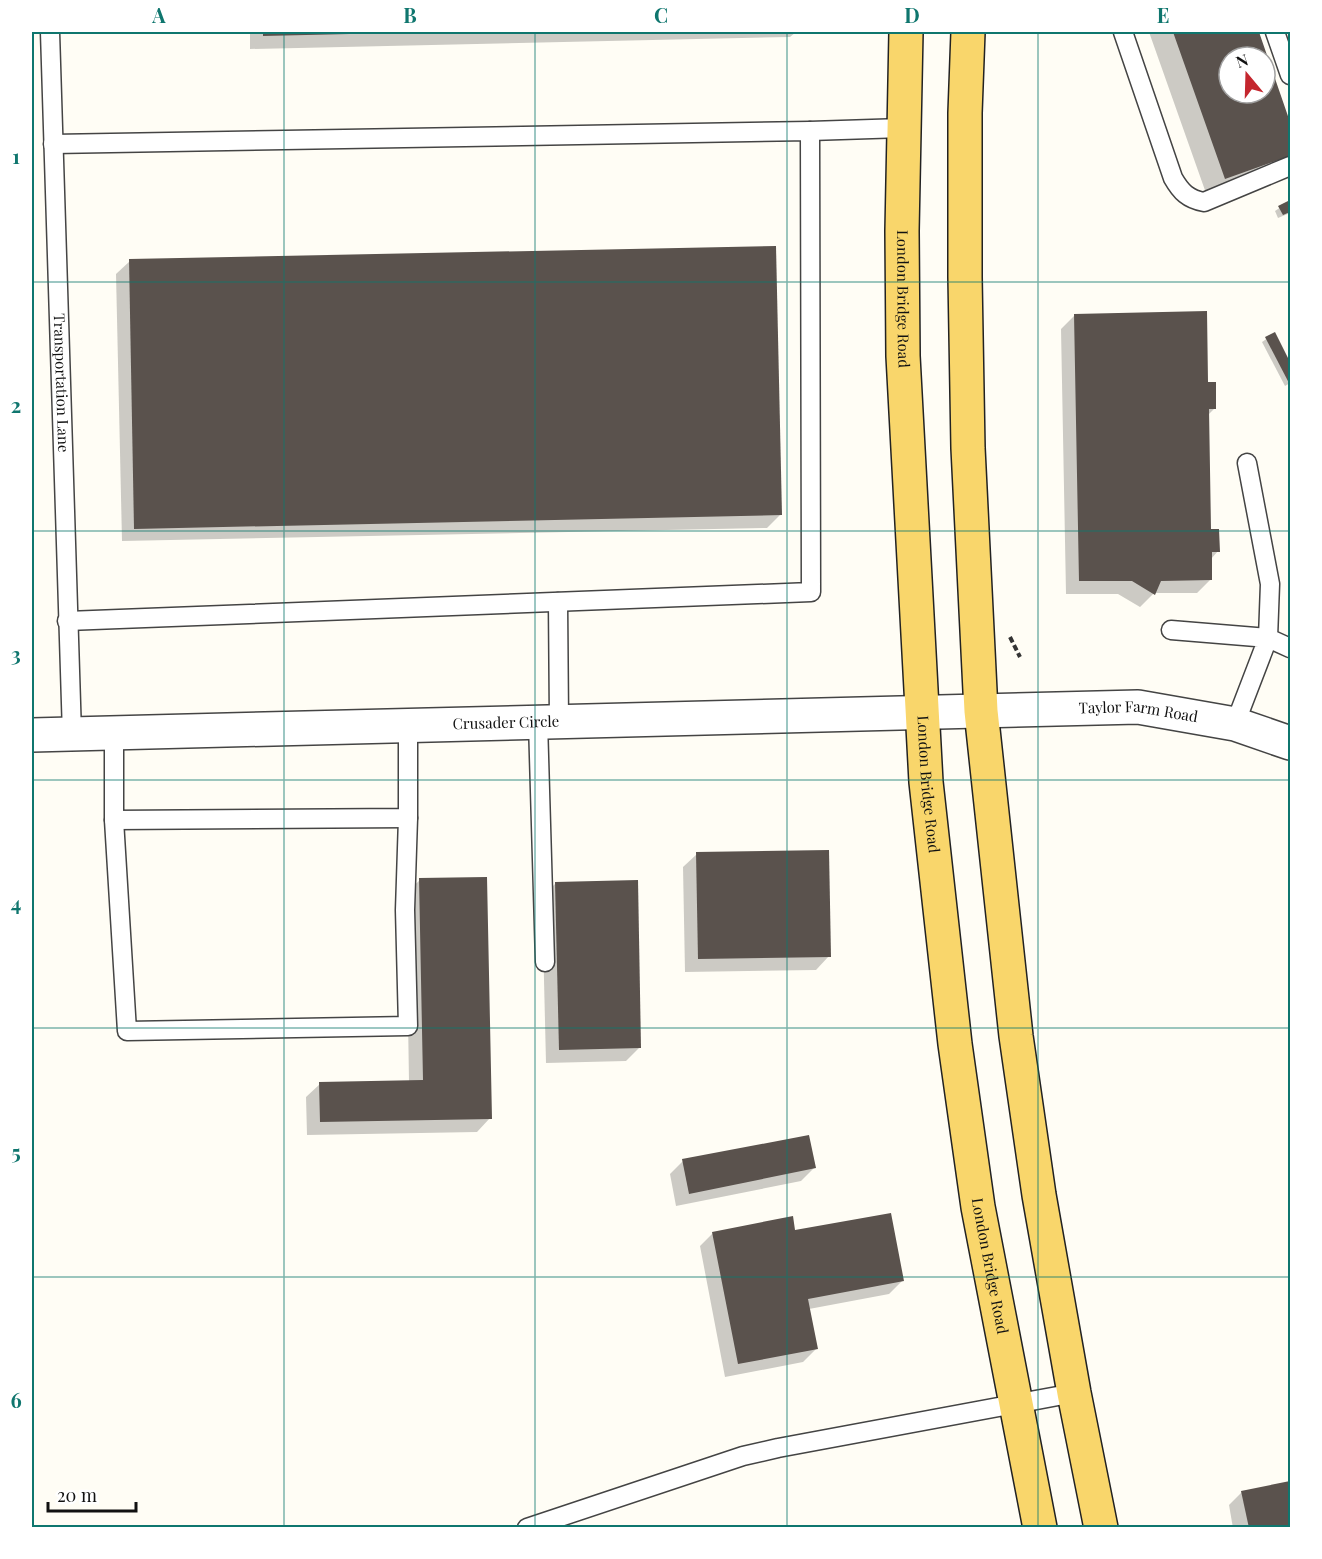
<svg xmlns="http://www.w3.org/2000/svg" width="1322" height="1559" font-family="'Playfair Display',serif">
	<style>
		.shadow { fill: #0003; fill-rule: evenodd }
		.building { fill: #5a524d; fill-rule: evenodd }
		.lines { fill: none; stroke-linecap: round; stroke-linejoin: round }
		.service-casing { stroke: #444; stroke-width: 21 }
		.minor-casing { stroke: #444; stroke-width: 36 }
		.primary-casing { stroke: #222; stroke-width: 36 }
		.path { stroke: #333; stroke-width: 4; stroke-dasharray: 6 3; stroke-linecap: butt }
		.service { stroke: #fff; stroke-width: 18 }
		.minor { stroke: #fff; stroke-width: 33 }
		.primary { stroke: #f9d66b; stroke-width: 33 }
		.grid { fill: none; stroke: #0f766e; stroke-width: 1.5; stroke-opacity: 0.55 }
		.labels { text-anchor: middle; stroke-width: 6; stroke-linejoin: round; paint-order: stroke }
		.street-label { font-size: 15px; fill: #111; stroke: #fff }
		.neatline { fill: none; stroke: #0f766e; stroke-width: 2 }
		.grid-label { font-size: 20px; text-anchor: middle; font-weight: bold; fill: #0f766e }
	</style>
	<rect width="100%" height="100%" fill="#fffdf5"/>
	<!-- shadow -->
	<g class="shadow">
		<polygon points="250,32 796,32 790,37 250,49"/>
		<path d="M 1149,32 L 1257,32 L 1290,126 L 1290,161 L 1207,196 ZM 1229,57 L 1265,57 L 1265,93 L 1229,93 Z"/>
		<polygon points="1290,201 1290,213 1278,218 1275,211"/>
		<polygon points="130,261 780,515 767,528 122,541 116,274"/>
		<polygon points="1074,316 1207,384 1215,408 1207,416 1210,530 1218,551 1211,559 1211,579 1197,593 1154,593 1140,607 1118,594 1066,594 1061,329"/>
		<polygon points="1274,334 1290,366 1290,383 1285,386 1262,342"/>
		<polygon points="697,854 829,956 816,970 685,972 683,867"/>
		<polygon points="420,880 490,1118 477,1132 307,1135 306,1097 320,1084 409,1082 406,893"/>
		<polygon points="556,883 639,1048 626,1061 546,1063 542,897"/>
		<polygon points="683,1161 814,1168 801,1181 676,1206 670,1174"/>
		<polygon points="794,1232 902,1281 889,1294 809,1309 816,1349 803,1362 725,1377 700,1246 713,1233"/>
		<polygon points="1290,1482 1290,1528 1233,1528 1229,1505 1242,1492"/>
	</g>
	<!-- building -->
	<g class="building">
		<polygon points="263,32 393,32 393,33 263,36"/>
		<path d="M 1173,32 L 1259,32 L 1290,122 L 1290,156 L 1225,179 ZM 1229,57 L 1265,57 L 1265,93 L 1229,93 Z"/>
		<polygon points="1290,200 1290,212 1283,215 1278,206"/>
		<polygon points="776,246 782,515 134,529 129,259"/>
		<polygon points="1207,311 1208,382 1216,382 1216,409 1209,409 1211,529 1219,529 1220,552 1212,552 1212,580 1161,581 1155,595 1132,581 1079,581 1074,314"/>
		<polygon points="1275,332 1290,362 1290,385 1265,337"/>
		<polygon points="829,850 831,957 698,959 696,852"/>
		<polygon points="487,877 492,1119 320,1122 319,1082 423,1080 419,878"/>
		<polygon points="638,880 641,1048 559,1050 555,882"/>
		<polygon points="809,1135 816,1168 689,1194 682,1159"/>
		<polygon points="891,1213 904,1281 808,1299 818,1349 738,1364 712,1232 793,1216 795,1230"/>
		<polygon points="1290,1481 1290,1528 1249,1528 1241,1491"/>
	</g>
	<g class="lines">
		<defs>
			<g id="service">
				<path id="s1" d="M 50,32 L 72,735"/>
				<path d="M 1123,32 L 1173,178 C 1181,192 1188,199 1204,202 L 1290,166"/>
				<polyline points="1275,32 1290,75"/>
				<polyline points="810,131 903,128"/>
				<polyline points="53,144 810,131 811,592 67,621"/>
				<polyline points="1247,463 1270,584 1268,638 1290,648"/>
				<polyline points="558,602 559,721"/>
				<polyline points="1171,630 1268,638 1235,724"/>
				<polyline points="538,722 545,962"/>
				<polyline points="114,733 114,820 408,818 408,726"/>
				<polyline points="114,820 127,1031 408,1026 405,910 408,818"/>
				<polyline points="527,1528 743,1456 778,1448 1074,1393"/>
			</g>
			<g id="minor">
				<path id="s2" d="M 32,735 L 1138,707 L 1235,724 L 1290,743"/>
			</g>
			<g id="primary">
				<path id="s3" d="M 906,32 L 902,231 L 903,356 L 926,782 L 955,1044 L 978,1207 L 1040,1528"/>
				<polyline points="968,32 965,113 965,277 968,448 981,711 1016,1036 1039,1195 1074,1393 1101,1528"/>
			</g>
		</defs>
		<!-- service casing -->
		<use href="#service" class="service-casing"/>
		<!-- minor casing -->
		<use href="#minor" class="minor-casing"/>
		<!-- primary casing -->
		<use href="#primary" class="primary-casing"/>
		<!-- path -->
		<polyline class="path" points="1010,637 1020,657"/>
		<!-- service -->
		<use href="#service" class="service"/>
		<!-- minor -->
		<use href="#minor" class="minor"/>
		<!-- primary -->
		<use href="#primary" class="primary"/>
	</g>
	<!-- grid -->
	<path class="grid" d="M 284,32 L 284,1528M 535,32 L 535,1528M 787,32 L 787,1528M 1038,32 L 1038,1528M 32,282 L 1290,282M 32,531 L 1290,531M 32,780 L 1290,780M 32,1028 L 1290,1028M 32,1277 L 1290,1277"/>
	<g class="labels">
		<!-- street labels -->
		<g class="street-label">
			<text dy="5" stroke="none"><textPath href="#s3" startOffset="267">London Bridge Road</textPath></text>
			<text dy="5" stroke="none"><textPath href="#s1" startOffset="351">Transportation Lane</textPath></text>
			<text dy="5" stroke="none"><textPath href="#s2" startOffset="1107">Taylor Farm Road</textPath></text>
			<text dy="5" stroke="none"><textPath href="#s2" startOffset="474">Crusader Circle</textPath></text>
			<text dy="5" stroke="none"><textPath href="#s3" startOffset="753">London Bridge Road</textPath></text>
			<text dy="5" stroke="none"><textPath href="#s3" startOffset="1239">London Bridge Road</textPath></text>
		</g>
	</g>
	<!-- border -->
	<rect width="1322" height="1559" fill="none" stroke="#ffffff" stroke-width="66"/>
	<!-- north arrow -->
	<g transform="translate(1247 75) rotate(341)"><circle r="28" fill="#ffffff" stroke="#a0a0a0" stroke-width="1.5"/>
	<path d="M0-4.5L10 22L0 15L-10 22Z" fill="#c4262e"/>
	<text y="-9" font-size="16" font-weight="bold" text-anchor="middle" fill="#111111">N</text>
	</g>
	<!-- scale -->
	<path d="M48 1502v9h88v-9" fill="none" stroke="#111111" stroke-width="3"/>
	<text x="57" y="1502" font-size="18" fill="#111111" stroke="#ffffff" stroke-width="4.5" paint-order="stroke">20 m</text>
	<rect x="33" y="33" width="1256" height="1493" class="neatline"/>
	<g class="grid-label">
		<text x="159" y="23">A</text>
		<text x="410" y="23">B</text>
		<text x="661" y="23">C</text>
		<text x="912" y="23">D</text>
		<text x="1163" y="23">E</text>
		<text x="16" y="164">1</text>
		<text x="16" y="413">2</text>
		<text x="16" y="662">3</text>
		<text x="16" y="911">4</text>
		<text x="16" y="1160">5</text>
		<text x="16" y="1408">6</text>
	</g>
</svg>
